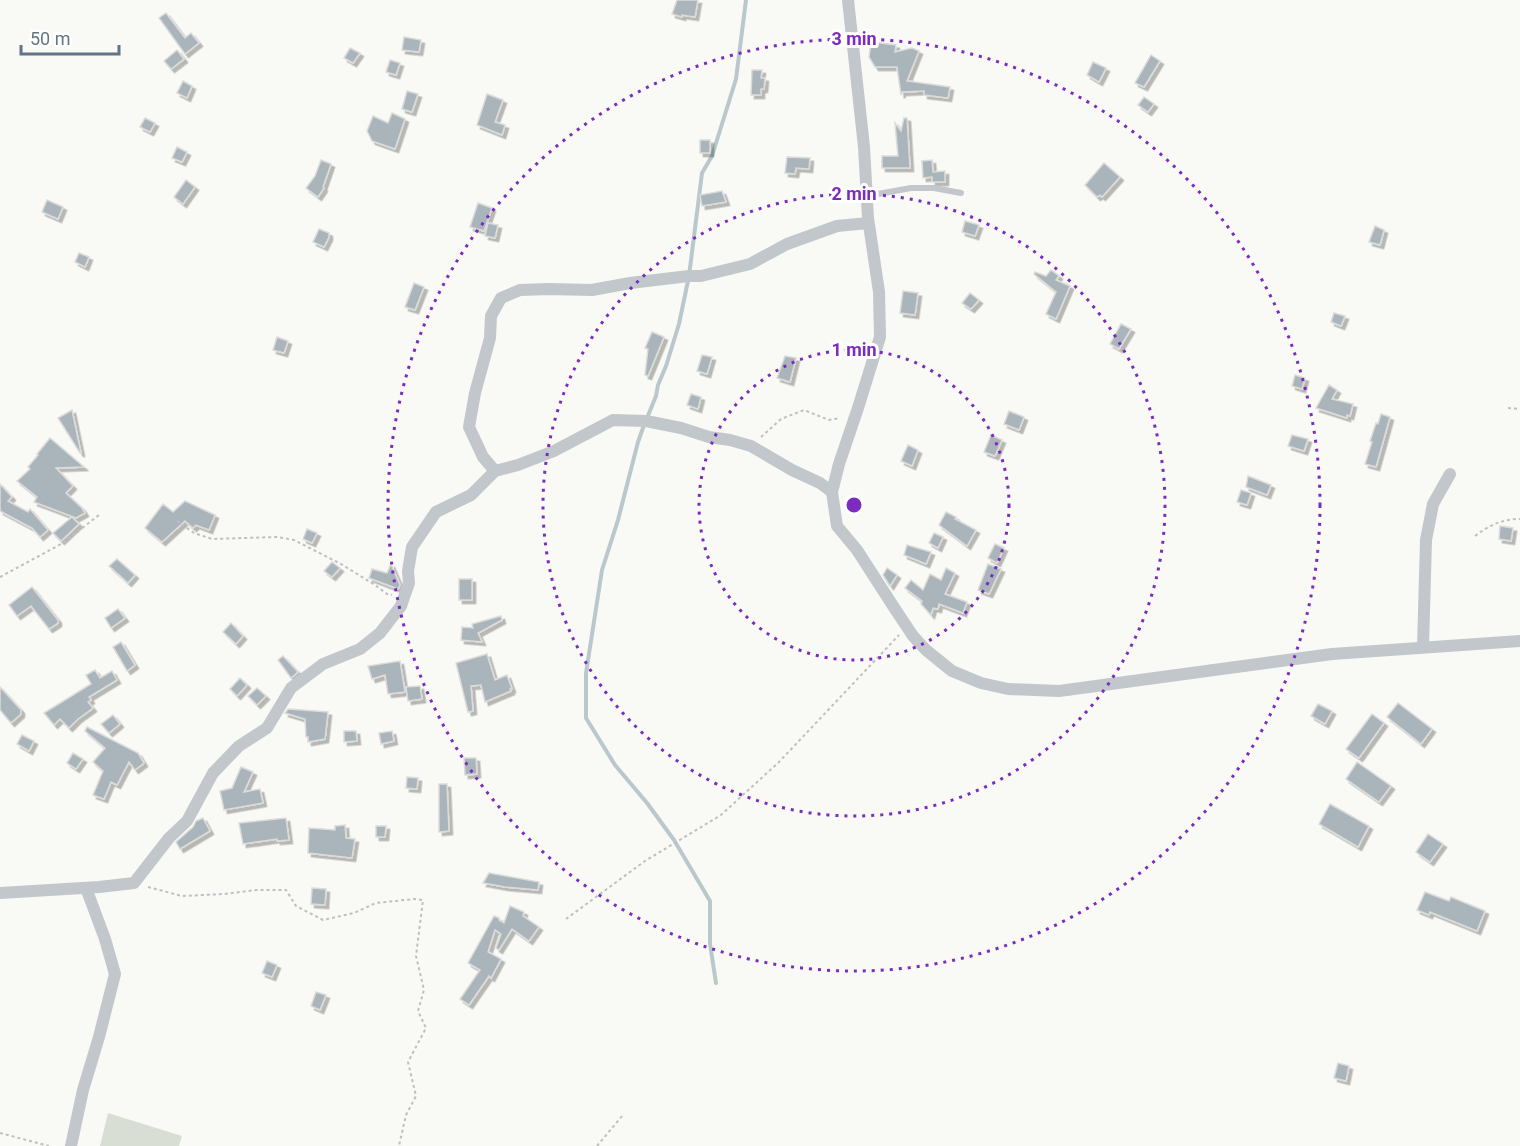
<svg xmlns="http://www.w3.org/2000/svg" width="1520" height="1146" font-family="Roboto,sans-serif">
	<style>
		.green { fill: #d9ded5 }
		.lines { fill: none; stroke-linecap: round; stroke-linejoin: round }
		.stream { stroke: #bac8cc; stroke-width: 4 }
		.building { fill: #aab4bb; stroke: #dbdbd9; stroke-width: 1.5; filter: url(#shadow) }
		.path { stroke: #bcc0c3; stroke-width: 2; stroke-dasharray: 3 3; stroke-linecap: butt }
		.service { stroke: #c2c7cb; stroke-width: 6 }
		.minor { stroke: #c2c7cb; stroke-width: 12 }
		.ring { fill: none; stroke: #7b2cbf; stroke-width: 3; stroke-dasharray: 3 6 }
		.centre { fill: #7b2cbf; stroke: #fff; stroke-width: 3 }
		.ring-label { font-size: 18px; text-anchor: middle; font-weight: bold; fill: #7b2cbf; stroke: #fff; stroke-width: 6; stroke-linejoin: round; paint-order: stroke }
	</style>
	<defs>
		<filter id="shadow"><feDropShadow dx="3.5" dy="3.5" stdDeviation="0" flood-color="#0004"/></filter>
	</defs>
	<rect width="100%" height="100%" fill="#f9f9f6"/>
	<!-- green -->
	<polygon class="green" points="108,1113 182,1136 179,1146 100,1146"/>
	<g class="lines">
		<!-- stream -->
		<g class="stream">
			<polyline points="647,418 656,396 658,385 666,366 679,324 689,276 702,173 712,156 736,79 746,0"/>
			<polyline points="644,425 638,442 618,520 602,570 586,673 586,718 615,765 647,803 674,840 710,901 710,944 716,983"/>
		</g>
	</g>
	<!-- building -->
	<g class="building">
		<polygon points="677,0 698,0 695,17 682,15 682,17 672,14"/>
		<polygon points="166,13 185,38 191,33 199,43 185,54 159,18"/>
		<polygon points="404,37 421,40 419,52 402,50"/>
		<polygon points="871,42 896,45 895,52 912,48 919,51 907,81 950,87 948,98 924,95 924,91 902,92 901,95 897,67 875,67 869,57"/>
		<polygon points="350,48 360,53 353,63 344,58"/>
		<polygon points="177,50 184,59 171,69 164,61"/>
		<polygon points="1151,55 1160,61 1144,87 1135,83"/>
		<polygon points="390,60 400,63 396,75 386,72"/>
		<polygon points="1093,62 1106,68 1099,82 1087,75"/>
		<polygon points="752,70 762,70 761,78 765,78 764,89 761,89 761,95 751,95"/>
		<polygon points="183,81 192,86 187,98 177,93"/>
		<polygon points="407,91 418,94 412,112 402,109"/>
		<polygon points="487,94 503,100 495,122 505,125 502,135 477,125"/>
		<polygon points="1144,97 1154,104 1148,112 1138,105"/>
		<polygon points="392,113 405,119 395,149 372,141 367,131 373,116 388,123"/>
		<polygon points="145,118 155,123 150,132 140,127"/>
		<polygon points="904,118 907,118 910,168 882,168 882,156 898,156 895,123 901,131"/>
		<rect x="700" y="140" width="10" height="13"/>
		<polygon points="177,147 187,152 182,162 172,158"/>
		<polygon points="787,157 810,158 809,169 796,168 795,174 785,173"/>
		<polygon points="321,160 331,164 323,187 324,188 318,197 306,188 315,176"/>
		<polygon points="932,160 933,172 945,171 945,182 932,182 932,177 923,178 922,161"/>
		<polygon points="1104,163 1120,177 1102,197 1100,195 1097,197 1085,185"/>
		<polygon points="186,180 195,187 183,204 174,197"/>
		<polygon points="722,191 726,202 702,206 700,195"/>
		<polygon points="47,200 63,207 58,219 42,212"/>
		<polygon points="478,203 492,208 484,231 470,227"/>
		<polygon points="965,221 979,225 975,236 962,232"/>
		<polygon points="488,223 498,225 495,238 485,236"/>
		<polygon points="1375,226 1384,230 1380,245 1369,242"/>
		<polygon points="319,229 329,233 329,237 324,247 313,242"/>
		<polygon points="79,253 89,257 85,267 75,262"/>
		<polygon points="1051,270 1059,276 1056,280 1070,286 1056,319 1046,314 1056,292 1034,274 1035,272 1046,276"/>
		<polygon points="414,283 424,287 415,310 405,307"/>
		<polygon points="903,291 918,293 915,315 900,313"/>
		<polygon points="970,293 979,300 971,309 962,303"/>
		<polygon points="1334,313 1345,316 1341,326 1331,322"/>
		<polygon points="1121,324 1131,329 1119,349 1110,344"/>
		<polygon points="652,332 664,337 648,376 645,375 648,349 645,348"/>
		<polygon points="277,337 288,341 284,353 273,350"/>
		<polygon points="702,355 712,357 707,374 697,371"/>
		<polygon points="785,356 796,358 790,382 777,378"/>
		<polygon points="1295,375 1305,378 1302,389 1292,386"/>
		<polygon points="1329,385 1337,390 1332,399 1353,404 1350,416 1347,415 1347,418 1316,408"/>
		<polygon points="691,394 701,397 698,409 687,405"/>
		<polygon points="72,410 81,453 80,453 58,418"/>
		<polygon points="1009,411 1024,417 1019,430 1004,424"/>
		<polygon points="1381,414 1390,417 1376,467 1365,464 1372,442 1370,441 1376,423 1378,424"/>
		<polygon points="991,435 1002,440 995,456 984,452"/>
		<polygon points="1292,435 1308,439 1304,451 1288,446"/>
		<polygon points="50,438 84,467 56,468 73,486 66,493 82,508 85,513 76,518 34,502 37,497 17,481 30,469 28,467 38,455 37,454"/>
		<polygon points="908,445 918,450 912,466 901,461"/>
		<polygon points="1248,476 1271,485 1267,495 1246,487"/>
		<polygon points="0,484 12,497 8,501 28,512 30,509 48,530 40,537 32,528 0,511"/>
		<polygon points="1241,490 1251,493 1247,505 1237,502"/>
		<polygon points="185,501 215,515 209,530 196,525 193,528 185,521 162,542 145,528 163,504 173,512"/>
		<polygon points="946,512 956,517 955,519 976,530 967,546 939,525"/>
		<polygon points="72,517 79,524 61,541 53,533"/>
		<polygon points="1500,526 1513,528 1511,541 1499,539"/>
		<polygon points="307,529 317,533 312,543 303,539"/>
		<polygon points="934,533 943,537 938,548 929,543"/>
		<polygon points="995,544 1004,548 997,563 988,558"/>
		<polygon points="907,545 931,552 926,564 904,555"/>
		<polygon points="117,559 135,575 128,583 109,566"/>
		<polygon points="332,562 340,568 332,577 324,571"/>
		<polygon points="391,564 400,585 398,589 369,578 372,569 387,573"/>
		<polygon points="988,564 1001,569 989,594 978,590"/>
		<polygon points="887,568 897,575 890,586 883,575"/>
		<polygon points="946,568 955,573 945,594 967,602 963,613 939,604 938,609 933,608 931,615 921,604 922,601 905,588 911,580 923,590 930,574 941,580"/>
		<rect x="459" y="579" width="13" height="21"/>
		<polygon points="32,587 58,620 58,623 49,629 31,606 17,616 9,605"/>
		<polygon points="118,609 125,618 111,628 105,618"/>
		<polygon points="501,616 502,620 478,633 482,642 461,640 462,627 473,628 472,624"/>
		<polygon points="231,623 243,636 236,644 223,632"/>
		<polygon points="121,642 135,665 127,671 113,647"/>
		<polygon points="487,654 495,680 507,675 512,689 510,689 511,691 485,702 481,685 471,686 473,711 468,712 456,663"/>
		<polygon points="283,656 298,672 291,678 278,660"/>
		<polygon points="400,661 405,692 388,694 385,675 372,679 368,666"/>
		<polygon points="95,670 100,678 112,671 117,680 89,697 91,700 88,702 93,708 78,719 69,728 60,719 54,725 44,713 91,684 86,675"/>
		<polygon points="240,678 247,685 237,696 230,689"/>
		<polygon points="420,686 422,699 408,701 406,687"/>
		<polygon points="0,687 21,710 21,714 11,723 0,710"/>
		<polygon points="257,688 266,696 257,705 248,696"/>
		<polygon points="1398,703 1432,729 1421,744 1387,717"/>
		<polygon points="1318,704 1332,711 1325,724 1311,716"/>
		<polygon points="288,709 328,712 325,739 308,742 308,737 306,737 305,719 285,713"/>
		<polygon points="1372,714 1384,723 1359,758 1346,749"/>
		<polygon points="113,715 120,724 109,733 101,724"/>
		<polygon points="87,727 138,753 144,763 135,770 129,762 117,785 111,782 104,799 93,795 103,771 93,762 105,748 85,731"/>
		<polygon points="344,731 356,731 357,741 344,742"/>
		<polygon points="392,731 394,741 381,744 379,733"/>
		<polygon points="22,735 34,741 29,751 17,744"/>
		<polygon points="73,753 83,759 76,769 67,763"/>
		<polygon points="464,758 476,758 477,774 465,775"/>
		<polygon points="1357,762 1391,786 1379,802 1346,779"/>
		<polygon points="241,767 253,772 244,792 260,789 263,803 224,810 220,791 232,788"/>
		<polygon points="407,777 418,778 417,789 406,788"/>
		<polygon points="439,784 447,784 449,831 439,832"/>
		<polygon points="1330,804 1369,826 1358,847 1319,824"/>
		<polygon points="203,818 210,831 180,849 176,842 193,827 196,821"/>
		<polygon points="286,818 289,840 277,841 277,839 243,844 239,823"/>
		<polygon points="345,825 346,838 355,839 352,858 308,853 309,828 335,830 335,826"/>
		<polygon points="376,826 386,826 385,837 376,837"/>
		<polygon points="1428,834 1443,844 1430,862 1416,852"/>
		<polygon points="489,873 539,882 538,890 505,887 483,883"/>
		<polygon points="312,888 326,889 325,905 311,904"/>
		<polygon points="1425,892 1449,901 1451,897 1485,911 1477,931 1430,912 1429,915 1417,910"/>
		<polygon points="510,906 524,912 523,916 539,927 529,941 512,929 499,950 496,948 501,934 495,930 488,952 501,959 491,978 489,976 469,1005 460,999 480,970 468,963 494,916 499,918 499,920 504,923"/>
		<polygon points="267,961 277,965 272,977 262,973"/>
		<polygon points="316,992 326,995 320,1010 311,1006"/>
		<polygon points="1338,1063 1349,1066 1346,1081 1334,1078"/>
	</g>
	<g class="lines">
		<!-- path -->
		<g class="path">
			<polyline points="1508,408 1520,409"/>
			<polyline points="761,437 781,419 804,410 829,420 840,418"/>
			<polyline points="177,521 194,533 212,539 277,537 294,540 341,564 375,585 387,594 392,595"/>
			<path d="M 1475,536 C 1490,525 1502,519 1520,519"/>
			<polyline points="0,577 63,543 99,515"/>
			<polyline points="148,887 182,896 224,894 256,890 286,890 296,906 323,920 354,913 376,903 414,899 423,900 416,956 424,990 418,1011 426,1028 408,1062 416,1096 406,1115 399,1146"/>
			<polyline points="566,919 645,861 721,815 779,762 899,635"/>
			<polyline points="0,1133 49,1146"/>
			<polyline points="597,1146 623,1115"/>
		</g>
		<!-- service -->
		<polyline class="service" points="867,196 911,188 934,188 961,193"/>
		<!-- minor -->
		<g class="minor">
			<polyline points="848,0 864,147 868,218 879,292 880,337 858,408 839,464 832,492 837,526 857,550 895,609 913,636 926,650 952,671 981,683 1008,689 1059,691 1332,654 1520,641"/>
			<polyline points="495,471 483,457 469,427 475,393 490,338 491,316 501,298 520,290 549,289 592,290 630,283 689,276 701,276 750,264 787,244 837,226 868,223"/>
			<polyline points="1423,647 1426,540 1433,504 1450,474"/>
			<polyline points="0,893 99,887 134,883 169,838 187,821 213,773 239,746 267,728 291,688 323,664 360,649 380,633 401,606 409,583 408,571 412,547 436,512 471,495 495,471 518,465 554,451 613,420 646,421 681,428 709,437 730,440 751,446 792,470 820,483 832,492"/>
			<polyline points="71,1146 83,1090 99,1037 115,974 105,939 86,888"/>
		</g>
	</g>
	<!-- distance rings -->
	<g class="ring">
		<circle cx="854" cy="505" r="155"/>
		<circle cx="854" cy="505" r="311"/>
		<circle cx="854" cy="505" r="466"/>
	</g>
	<circle cx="854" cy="505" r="9" class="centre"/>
	<g class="ring-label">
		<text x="854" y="45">3 min</text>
		<text x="854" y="200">2 min</text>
		<text x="854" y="356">1 min</text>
	</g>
	<!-- scale -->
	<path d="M21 45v9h98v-9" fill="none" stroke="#627584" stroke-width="3"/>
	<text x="30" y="45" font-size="18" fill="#627584" stroke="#ffffff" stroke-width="4.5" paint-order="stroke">50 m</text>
</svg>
